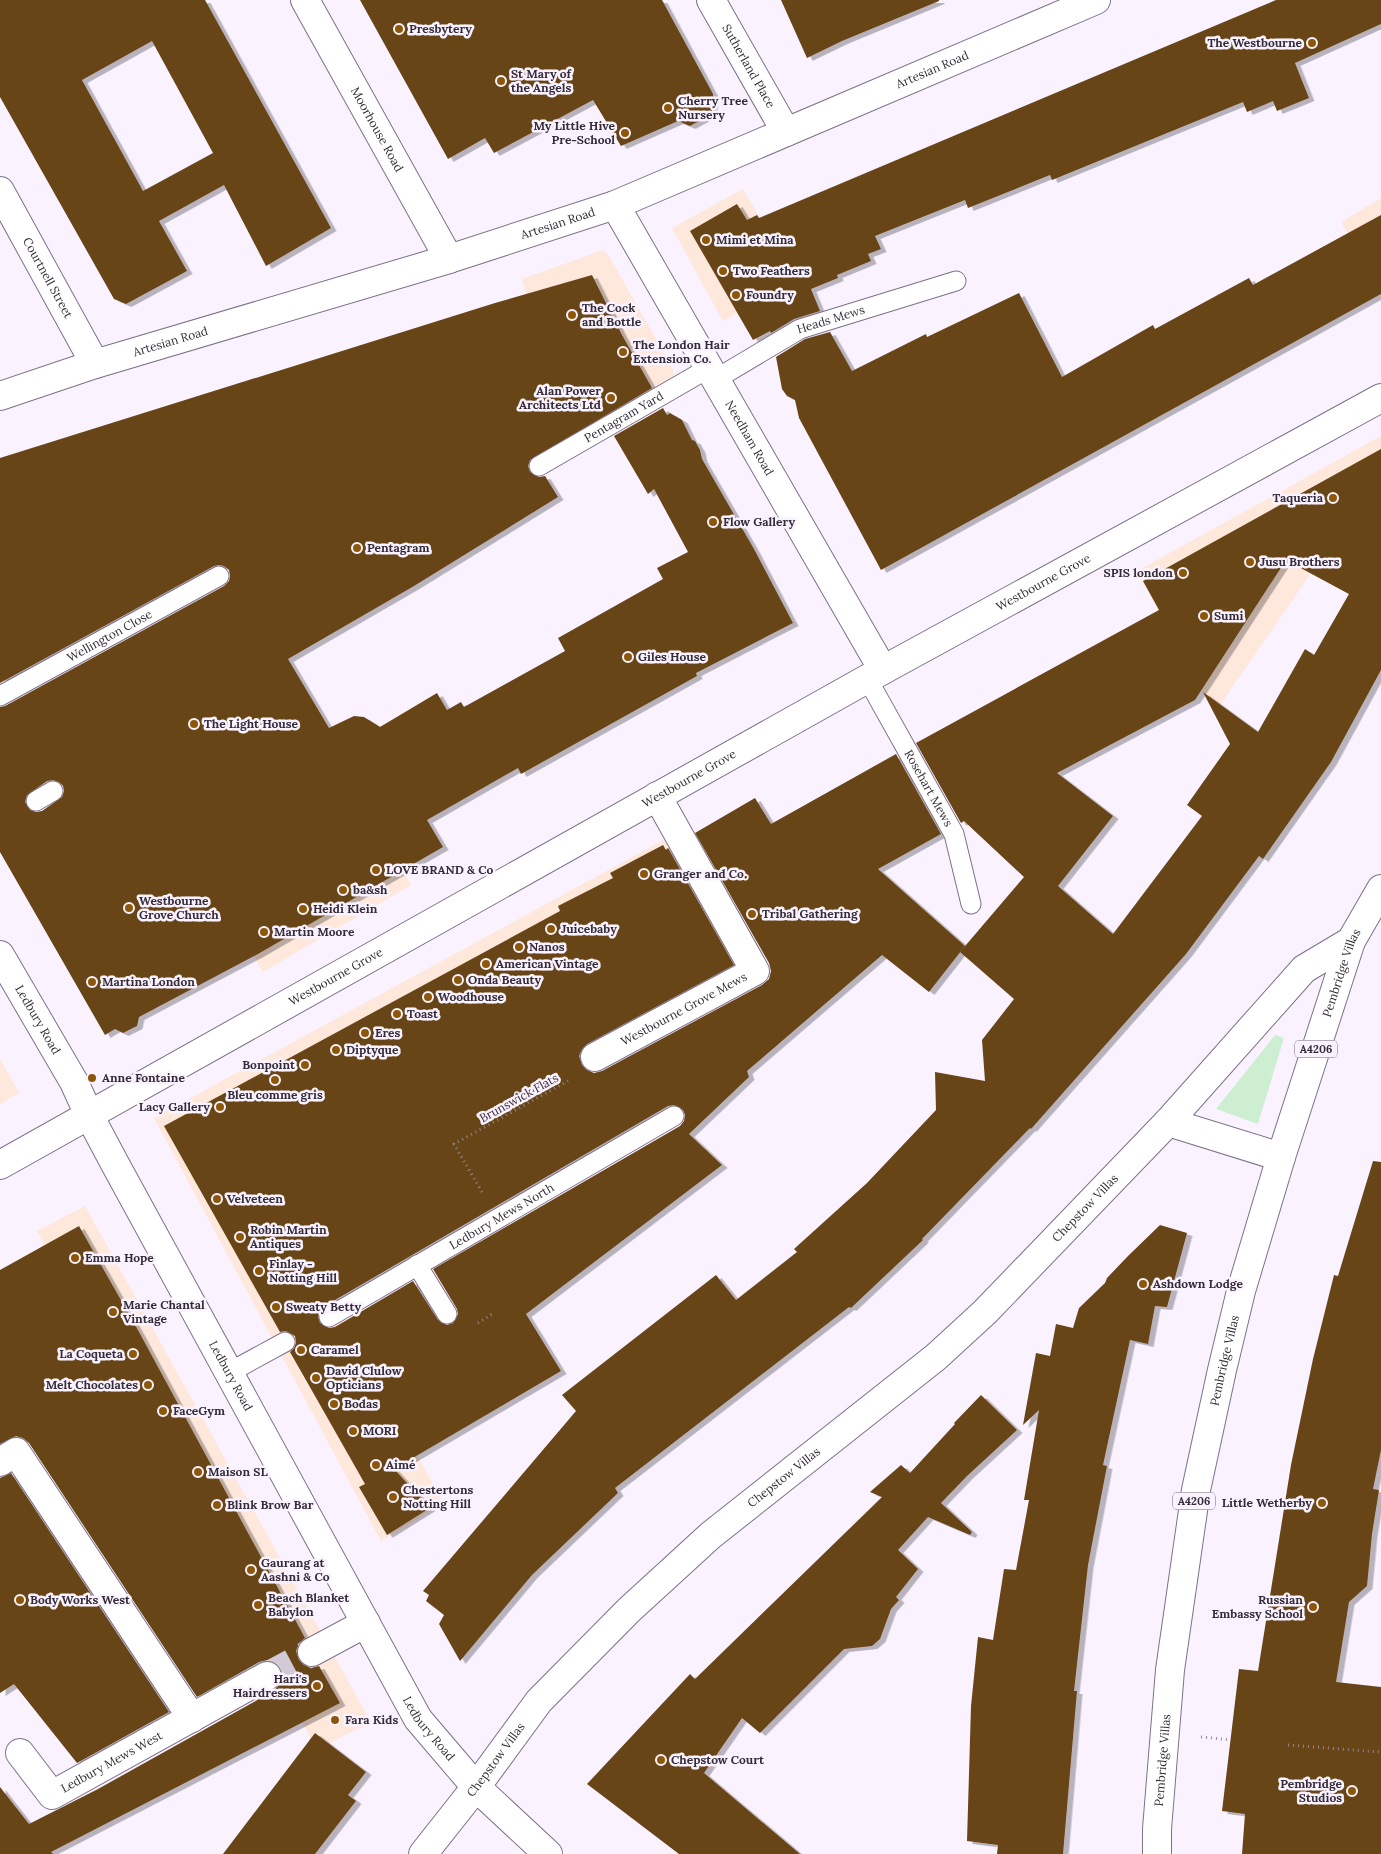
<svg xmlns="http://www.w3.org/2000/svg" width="1381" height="1854" font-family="Lora,serif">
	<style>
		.commercial { fill: #fee7db }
		.green { fill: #ceeed2 }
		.building { fill: #684419; fill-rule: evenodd; filter: url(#shadow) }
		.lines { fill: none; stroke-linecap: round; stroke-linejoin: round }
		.minor-tunnel { stroke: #d2cbd7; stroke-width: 28; stroke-dasharray: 28 14; stroke-linecap: butt }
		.service-casing { stroke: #7e7089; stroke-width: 21 }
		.minor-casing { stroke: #7e7089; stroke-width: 30 }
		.tertiary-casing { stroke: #7e7089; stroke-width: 30 }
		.primary-casing { stroke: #7e7089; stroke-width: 30 }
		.path { stroke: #8f8893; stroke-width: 3; stroke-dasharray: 1 4; stroke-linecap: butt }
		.service { stroke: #fff; stroke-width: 19 }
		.minor { stroke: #fff; stroke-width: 28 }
		.tertiary { stroke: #fff; stroke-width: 28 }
		.primary { stroke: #fff; stroke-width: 28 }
		.poi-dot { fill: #8d570a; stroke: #faf3ff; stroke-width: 2 }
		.labels { text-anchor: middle; stroke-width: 5; stroke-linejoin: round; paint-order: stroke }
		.shield { fill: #faf3ff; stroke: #6f6874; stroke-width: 1 }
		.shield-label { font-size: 11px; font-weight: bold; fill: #342d38 }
		.poi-label { font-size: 12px; font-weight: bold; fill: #342d38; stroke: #faf3ff; text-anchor: start }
		.street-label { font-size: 12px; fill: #342d38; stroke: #faf3ff }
	</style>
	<defs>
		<filter id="shadow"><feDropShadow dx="5.5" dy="3" stdDeviation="0" flood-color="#0004"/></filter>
	</defs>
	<rect width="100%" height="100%" fill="#faf3ff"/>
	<!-- commercial -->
	<g class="commercial">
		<polygon points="743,189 796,280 723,321 672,228"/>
		<polygon points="1381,198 1381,293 1341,222"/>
		<polygon points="603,250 609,256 673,369 673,377 664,385 583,436 551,374 522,279"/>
		<polygon points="1381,436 1381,485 1311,573 1214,714 1137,571"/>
		<polygon points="665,839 704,912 257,1159 443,1503 381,1541 154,1118"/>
		<polygon points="386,842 411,885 263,972 237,928"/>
		<polygon points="0,1059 19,1093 0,1104"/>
		<polygon points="85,1206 372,1724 355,1730 317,1750 37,1231"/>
	</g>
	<!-- green -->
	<polygon class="green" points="1275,1035 1284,1038 1258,1124 1216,1109"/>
	<!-- building -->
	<g class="building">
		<path d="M 0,0 L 205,0 L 331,228 L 266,266 L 224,185 L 159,221 L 187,271 L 126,304 L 114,299 L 0,97 ZM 152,41 L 213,153 L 143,191 L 82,80 Z"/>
		<polygon points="360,0 662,0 713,94 712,114 690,126 678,121 621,146 593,100 494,153 485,138 448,159"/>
		<polygon points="781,0 939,0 939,1 842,41 807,58"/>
		<polygon points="1276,0 1381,0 1381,24 1295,63 1309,98 1277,111 1273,101 1247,112 1243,102 1052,180 1050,175 968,208 965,200 875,236 881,249 868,254 871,261 837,275 838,278 811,289 820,311 794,319 771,333 770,331 753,340 690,231 737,204 747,220 757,215 759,218"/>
		<polygon points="1381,215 1381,294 881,570 799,418 795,400 787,396 782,389 776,357 805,339 830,332 852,371 926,334 927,337 1019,293 1062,377 1153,325 1155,329 1249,278 1253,285"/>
		<path d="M 592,275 L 622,335 L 652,388 L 530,460 L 528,466 L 530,472 L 539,477 L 545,476 L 558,497 L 414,586 L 288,659 L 329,728 L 354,716 L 364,717 L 380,727 L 437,693 L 447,710 L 461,702 L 464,707 L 565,651 L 558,638 L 663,579 L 657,568 L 688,552 L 654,489 L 648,494 L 614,436 L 663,408 L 667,415 L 670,413 L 682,420 L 692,440 L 695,441 L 700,450 L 702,459 L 754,549 L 793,623 L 696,673 L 697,676 L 521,774 L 518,768 L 427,820 L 443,847 L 258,954 L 139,1017 L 137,1026 L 123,1033 L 115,1029 L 105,1035 L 0,852 L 0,707 L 5,706 L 224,586 L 229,581 L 230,576 L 229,570 L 224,566 L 219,565 L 214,566 L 0,683 L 0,458 L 495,303 ZM 53,780 L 59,782 L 63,786 L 64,791 L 62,797 L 42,811 L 36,812 L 30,810 L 25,802 L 27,795 L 47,781 Z"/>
		<path d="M 1381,449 L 1381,670 L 1331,762 L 1263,859 L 1259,856 L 1186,954 L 1031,1129 L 1030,1128 L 922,1239 L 923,1240 L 851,1308 L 849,1307 L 615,1488 L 618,1493 L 532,1575 L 460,1661 L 439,1624 L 444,1615 L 426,1601 L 429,1595 L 423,1591 L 576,1411 L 562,1395 L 716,1275 L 736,1300 L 797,1252 L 794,1249 L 867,1183 L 936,1110 L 935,1072 L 985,1081 L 982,1040 L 1014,999 L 960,952 L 1024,877 L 964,821 L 961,823 L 916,743 L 1159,610 L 1143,581 ZM 1286,560 L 1349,594 L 1314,655 L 1305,649 L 1258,732 L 1203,692 L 1230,744 L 1187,805 L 1202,816 L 1113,934 L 1058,886 L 1113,816 L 1057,773 L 1195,700 Z"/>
		<path d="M 896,754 L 941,834 L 878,869 L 965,946 L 929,992 L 882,955 L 747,1071 L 749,1077 L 689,1134 L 722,1165 L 526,1314 L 561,1371 L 394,1469 L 430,1508 L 387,1535 L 359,1487 L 365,1484 L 290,1352 L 294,1348 L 296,1343 L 295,1336 L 286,1331 L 280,1332 L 164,1126 L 560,911 L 558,906 L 613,878 L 610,873 L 663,845 L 666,850 L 668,848 L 734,965 L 587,1044 L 582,1049 L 579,1056 L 582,1065 L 587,1070 L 594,1073 L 602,1071 L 762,985 L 769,979 L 771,971 L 769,963 L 695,833 L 755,798 L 771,824 ZM 674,1105 L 683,1110 L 685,1115 L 684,1121 L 680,1126 L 433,1269 L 457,1309 L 458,1314 L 453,1323 L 447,1325 L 438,1320 L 413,1281 L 335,1327 L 329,1328 L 320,1323 L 318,1317 L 320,1311 L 323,1307 L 668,1106 Z"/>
		<polygon points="1373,1161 1381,1162 1381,1450 1373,1489 1379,1490 1372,1534 1367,1586 1349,1602 1336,1682 1381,1687 1381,1854 1242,1854 1245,1814 1222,1811 1239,1669 1258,1671 1291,1465 1313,1359 1334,1275 1338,1276"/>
		<polygon points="1160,1225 1187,1233 1167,1307 1155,1306 1148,1344 1130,1340 1103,1465 1107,1466 1088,1565 1074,1691 1077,1691 1063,1854 997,1854 998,1845 967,1841 971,1706 978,1637 993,1640 1004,1569 1016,1570 1029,1500 1024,1500 1039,1410 1023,1425 1036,1353 1050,1356 1056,1324 1073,1328 1079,1308 1105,1283 1107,1278 1128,1256"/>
		<polygon points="79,1226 139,1332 305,1638 299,1643 296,1651 299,1660 304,1665 311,1668 319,1666 340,1703 51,1852 53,1854 0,1854 0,1787 29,1824 98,1789 275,1690 280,1684 283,1677 281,1669 275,1663 267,1660 259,1662 197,1697 29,1443 23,1438 16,1436 0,1444 0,1270"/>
		<polygon points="981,1395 1017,1430 967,1476 941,1503 972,1532 970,1535 928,1517 898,1550 918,1569 896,1597 899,1600 891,1609 880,1639 872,1646 844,1649 760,1733 742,1718 704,1773 800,1854 679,1854 587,1784 690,1674 695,1679 882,1497 870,1492 901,1465 910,1473 955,1424 954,1423"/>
		<polygon points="11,1473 169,1712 77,1763 14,1684 0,1693 0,1478"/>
		<polygon points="315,1733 366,1772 348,1795 356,1801 315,1854 223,1854"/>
	</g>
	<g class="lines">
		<!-- minor-tunnel -->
		<polyline class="minor-tunnel" points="267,1676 312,1652"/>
		<defs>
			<g id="service">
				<path id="s1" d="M 716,379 L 800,329 L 956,281"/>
				<path id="s2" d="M 539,466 L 709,368"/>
				<path id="s3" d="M 868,680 L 954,834 L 971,904"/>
				<path id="s4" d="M 0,696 L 219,576"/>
				<polyline points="36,801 53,791"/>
				<polyline points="417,1265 447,1314"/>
				<path id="s5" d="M 329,1317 L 674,1116"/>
				<polyline points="230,1372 285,1342"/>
			</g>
			<g id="minor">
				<path id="s6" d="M 305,0 L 449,259"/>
				<path id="s7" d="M 711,0 L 786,132"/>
				<path id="s8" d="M 0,191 L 95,364"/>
				<path id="s9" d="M 615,205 L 883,670"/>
				<path id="s10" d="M 0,396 L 95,364 L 449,259 L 615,205 L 1096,0"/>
				<path id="s11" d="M 0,955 L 74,1082 L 89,1115 L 114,1162 L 418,1719 L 476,1787 L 548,1854"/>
				<path id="s12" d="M 595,1057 L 755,971 L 657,796"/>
				<polyline points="0,1462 16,1452 192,1718"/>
				<polyline points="312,1652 366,1623"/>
				<path id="s13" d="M 20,1753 L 52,1795 L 267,1676"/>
			</g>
			<g id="tertiary">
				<polyline points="1168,1122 1281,1157"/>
				<path id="s14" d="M 0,1165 L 883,670 L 1381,398"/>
				<path id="s15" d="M 423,1854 L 476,1787 L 539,1701 L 629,1610 L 711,1535 L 936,1357 L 985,1312 L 1168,1122 L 1304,969 L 1351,941"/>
			</g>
			<g id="primary">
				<path id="s16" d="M 1157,1854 L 1157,1829 L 1170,1670 L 1196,1490 L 1222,1370 L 1241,1291 L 1281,1157 L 1351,941 L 1381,889"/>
			</g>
		</defs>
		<!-- service casing -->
		<use href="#service" class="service-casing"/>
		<!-- minor casing -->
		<use href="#minor" class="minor-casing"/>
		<!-- tertiary casing -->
		<use href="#tertiary" class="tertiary-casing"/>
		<!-- primary casing -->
		<use href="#primary" class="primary-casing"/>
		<!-- path -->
		<g class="path">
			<polyline points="482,1192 454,1144 568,1081"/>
			<polyline points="478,1323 492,1314"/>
			<polyline points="1201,1737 1231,1740"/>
			<polyline points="1288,1745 1380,1752"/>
		</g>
		<!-- service -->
		<use href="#service" class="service"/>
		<!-- minor -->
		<use href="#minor" class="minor"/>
		<!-- tertiary -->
		<use href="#tertiary" class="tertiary"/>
		<!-- primary -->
		<use href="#primary" class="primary"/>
	</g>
	<!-- markers -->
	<g class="poi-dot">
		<circle cx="399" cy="29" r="5"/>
		<circle cx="1312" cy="43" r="5"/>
		<circle cx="501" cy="81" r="5"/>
		<circle cx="668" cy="108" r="5"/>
		<circle cx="625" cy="133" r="5"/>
		<circle cx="706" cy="240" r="5"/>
		<circle cx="723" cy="271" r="5"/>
		<circle cx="736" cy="295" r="5"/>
		<circle cx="572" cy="315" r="5"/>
		<circle cx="623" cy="352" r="5"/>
		<circle cx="611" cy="398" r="5"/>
		<circle cx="1333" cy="498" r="5"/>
		<circle cx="713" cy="522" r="5"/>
		<circle cx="357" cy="548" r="5"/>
		<circle cx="1250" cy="562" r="5"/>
		<circle cx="1183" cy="573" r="5"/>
		<circle cx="1204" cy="616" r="5"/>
		<circle cx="628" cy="657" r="5"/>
		<circle cx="194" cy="724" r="5"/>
		<circle cx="376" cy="870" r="5"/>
		<circle cx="644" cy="874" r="5"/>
		<circle cx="343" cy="890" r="5"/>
		<circle cx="129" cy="908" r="5"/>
		<circle cx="303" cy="909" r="5"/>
		<circle cx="752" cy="914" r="5"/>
		<circle cx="551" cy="929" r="5"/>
		<circle cx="264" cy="932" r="5"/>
		<circle cx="519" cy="947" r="5"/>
		<circle cx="486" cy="964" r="5"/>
		<circle cx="458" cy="980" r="5"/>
		<circle cx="92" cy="982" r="5"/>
		<circle cx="428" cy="997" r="5"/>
		<circle cx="397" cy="1014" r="5"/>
		<circle cx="365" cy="1033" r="5"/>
		<circle cx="336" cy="1050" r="5"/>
		<circle cx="305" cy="1065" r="5"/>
		<circle cx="92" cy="1078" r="5"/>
		<circle cx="275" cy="1080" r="5"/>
		<circle cx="220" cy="1107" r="5"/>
		<circle cx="217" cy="1199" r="5"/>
		<circle cx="240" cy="1237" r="5"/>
		<circle cx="75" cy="1258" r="5"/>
		<circle cx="259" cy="1271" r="5"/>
		<circle cx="1143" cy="1284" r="5"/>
		<circle cx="276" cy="1307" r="5"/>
		<circle cx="113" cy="1312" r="5"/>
		<circle cx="301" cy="1350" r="5"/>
		<circle cx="133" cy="1354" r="5"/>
		<circle cx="316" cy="1378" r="5"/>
		<circle cx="148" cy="1385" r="5"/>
		<circle cx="334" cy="1404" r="5"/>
		<circle cx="163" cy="1411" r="5"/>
		<circle cx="353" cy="1431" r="5"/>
		<circle cx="376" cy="1465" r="5"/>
		<circle cx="198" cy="1472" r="5"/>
		<circle cx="393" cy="1497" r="5"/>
		<circle cx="1322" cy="1503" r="5"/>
		<circle cx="217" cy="1505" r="5"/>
		<circle cx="251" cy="1570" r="5"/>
		<circle cx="20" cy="1600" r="5"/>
		<circle cx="258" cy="1605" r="5"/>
		<circle cx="1313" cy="1607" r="5"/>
		<circle cx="317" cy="1686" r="5"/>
		<circle cx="335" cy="1720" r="5"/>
		<circle cx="661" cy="1760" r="5"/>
		<circle cx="1352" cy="1791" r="5"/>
	</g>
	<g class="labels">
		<!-- shield labels -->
		<g class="shield">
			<rect x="1295" y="1040.5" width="42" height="17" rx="4"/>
			<rect x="1173" y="1492.5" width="42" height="17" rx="4"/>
		</g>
		<g class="shield-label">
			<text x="1316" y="1053">A4206</text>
			<text x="1194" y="1505">A4206</text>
		</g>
		<!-- poi labels -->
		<g class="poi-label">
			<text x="409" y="33">Presbytery</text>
			<text x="1302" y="47" text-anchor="end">The Westbourne</text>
			<text x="511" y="78">St Mary of<tspan x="511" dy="14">the Angels</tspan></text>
			<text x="678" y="105">Cherry Tree<tspan x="678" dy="14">Nursery</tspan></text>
			<text x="615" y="130" text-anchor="end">My Little Hive<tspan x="615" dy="14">Pre-School</tspan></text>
			<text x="716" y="244">Mimi et Mina</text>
			<text x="733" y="275">Two Feathers</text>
			<text x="746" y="299">Foundry</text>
			<text x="582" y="312">The Cock<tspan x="582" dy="14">and Bottle</tspan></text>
			<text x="633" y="349">The London Hair<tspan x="633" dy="14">Extension Co.</tspan></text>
			<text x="601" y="395" text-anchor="end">Alan Power<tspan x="601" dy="14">Architects Ltd</tspan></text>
			<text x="1323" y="502" text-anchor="end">Taqueria</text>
			<text x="723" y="526">Flow Gallery</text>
			<text x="367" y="552">Pentagram</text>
			<text x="1260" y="566">Jusu Brothers</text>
			<text x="1173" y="577" text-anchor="end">SPIS london</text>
			<text x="1214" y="620">Sumi</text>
			<text x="638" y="661">Giles House</text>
			<text x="204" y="728">The Light House</text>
			<text x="386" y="874">LOVE BRAND &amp; Co</text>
			<text x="654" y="878">Granger and Co.</text>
			<text x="353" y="894">ba&amp;sh</text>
			<text x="139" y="905">Westbourne<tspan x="139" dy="14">Grove Church</tspan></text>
			<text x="313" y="913">Heidi Klein</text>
			<text x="762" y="918">Tribal Gathering</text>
			<text x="561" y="933">Juicebaby</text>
			<text x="274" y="936">Martin Moore</text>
			<text x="529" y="951">Nanos</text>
			<text x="496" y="968">American Vintage</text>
			<text x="468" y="984">Onda Beauty</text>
			<text x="102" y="986">Martina London</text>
			<text x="438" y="1001">Woodhouse</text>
			<text x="407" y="1018">Toast</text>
			<text x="375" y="1037">Eres</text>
			<text x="346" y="1054">Diptyque</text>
			<text x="295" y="1069" text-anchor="end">Bonpoint</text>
			<text x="102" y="1082">Anne Fontaine</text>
			<text x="275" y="1099" text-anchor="middle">Bleu comme gris</text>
			<text x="210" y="1111" text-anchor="end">Lacy Gallery</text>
			<text x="227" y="1203">Velveteen</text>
			<text x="250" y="1234">Robin Martin<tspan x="250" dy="14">Antiques</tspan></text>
			<text x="85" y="1262">Emma Hope</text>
			<text x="269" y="1268">Finlay -<tspan x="269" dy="14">Notting Hill</tspan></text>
			<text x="1153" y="1288">Ashdown Lodge</text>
			<text x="123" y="1309">Marie Chantal<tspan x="123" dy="14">Vintage</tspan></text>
			<text x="286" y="1311">Sweaty Betty</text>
			<text x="311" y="1354">Caramel</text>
			<text x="123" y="1358" text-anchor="end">La Coqueta</text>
			<text x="326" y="1375">David Clulow<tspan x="326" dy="14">Opticians</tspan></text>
			<text x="138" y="1389" text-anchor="end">Melt Chocolates</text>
			<text x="344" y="1408">Bodas</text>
			<text x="173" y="1415">FaceGym</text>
			<text x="363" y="1435">MORI</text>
			<text x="386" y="1469">Aimé</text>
			<text x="208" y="1476">Maison SL</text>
			<text x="403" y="1494">Chestertons<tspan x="403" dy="14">Notting Hill</tspan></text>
			<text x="1312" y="1507" text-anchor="end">Little Wetherby</text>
			<text x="227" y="1509">Blink Brow Bar</text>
			<text x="261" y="1567">Gaurang at<tspan x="261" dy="14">Aashni &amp; Co</tspan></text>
			<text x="268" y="1602">Beach Blanket<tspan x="268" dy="14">Babylon</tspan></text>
			<text x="30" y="1604">Body Works West</text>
			<text x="1303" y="1604" text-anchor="end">Russian<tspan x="1303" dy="14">Embassy School</tspan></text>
			<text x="307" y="1683" text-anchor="end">Hari's<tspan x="307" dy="14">Hairdressers</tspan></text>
			<text x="345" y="1724">Fara Kids</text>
			<text x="671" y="1764">Chepstow Court</text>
			<text x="1342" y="1788" text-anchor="end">Pembridge<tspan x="1342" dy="14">Studios</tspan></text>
		</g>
		<!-- street labels -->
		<g class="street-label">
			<text dy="4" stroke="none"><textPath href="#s7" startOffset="76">Sutherland Place</textPath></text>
			<text dy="4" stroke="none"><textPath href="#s10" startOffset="989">Artesian Road</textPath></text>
			<text dy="4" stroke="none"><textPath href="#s6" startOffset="148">Moorhouse Road</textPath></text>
			<text dy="4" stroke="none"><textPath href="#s10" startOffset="584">Artesian Road</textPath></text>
			<text dy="4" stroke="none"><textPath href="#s8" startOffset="99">Courtnell Street</textPath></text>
			<text dy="4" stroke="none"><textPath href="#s1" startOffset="130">Heads Mews</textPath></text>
			<text dy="4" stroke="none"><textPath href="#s10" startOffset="179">Artesian Road</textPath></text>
			<text dy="4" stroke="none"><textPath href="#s2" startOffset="98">Pentagram Yard</textPath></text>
			<text dy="4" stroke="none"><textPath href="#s9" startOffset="269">Needham Road</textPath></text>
			<text dy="4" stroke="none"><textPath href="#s14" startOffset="1195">Westbourne Grove</textPath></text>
			<text dy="4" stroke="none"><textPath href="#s4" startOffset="125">Wellington Close</textPath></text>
			<text dy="4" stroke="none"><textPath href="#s14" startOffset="790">Westbourne Grove</textPath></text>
			<text dy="4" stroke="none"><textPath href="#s3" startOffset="124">Rosehart Mews</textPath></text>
			<text dy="4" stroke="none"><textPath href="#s16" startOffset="904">Pembridge Villas</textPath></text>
			<text dy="4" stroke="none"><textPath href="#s14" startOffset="385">Westbourne Grove</textPath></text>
			<text dy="4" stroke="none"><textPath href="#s12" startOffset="101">Westbourne Grove Mews</textPath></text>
			<text dy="4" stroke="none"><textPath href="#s11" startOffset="75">Ledbury Road</textPath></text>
			<text transform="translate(519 1098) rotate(-29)" y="4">Brunswick Flats</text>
			<text dy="4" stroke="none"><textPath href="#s15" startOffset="929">Chepstow Villas</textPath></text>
			<text dy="4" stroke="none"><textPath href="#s5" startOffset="200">Ledbury Mews North</textPath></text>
			<text dy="4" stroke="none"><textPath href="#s16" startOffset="499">Pembridge Villas</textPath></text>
			<text dy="4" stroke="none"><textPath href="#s11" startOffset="480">Ledbury Road</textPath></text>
			<text dy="4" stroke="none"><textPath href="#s15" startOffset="524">Chepstow Villas</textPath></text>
			<text dy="4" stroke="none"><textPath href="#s11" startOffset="885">Ledbury Road</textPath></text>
			<text dy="4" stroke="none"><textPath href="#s15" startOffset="119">Chepstow Villas</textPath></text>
			<text dy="4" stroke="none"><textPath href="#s16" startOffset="94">Pembridge Villas</textPath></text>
			<text dy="4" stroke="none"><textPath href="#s13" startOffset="121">Ledbury Mews West</textPath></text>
		</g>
	</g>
</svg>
